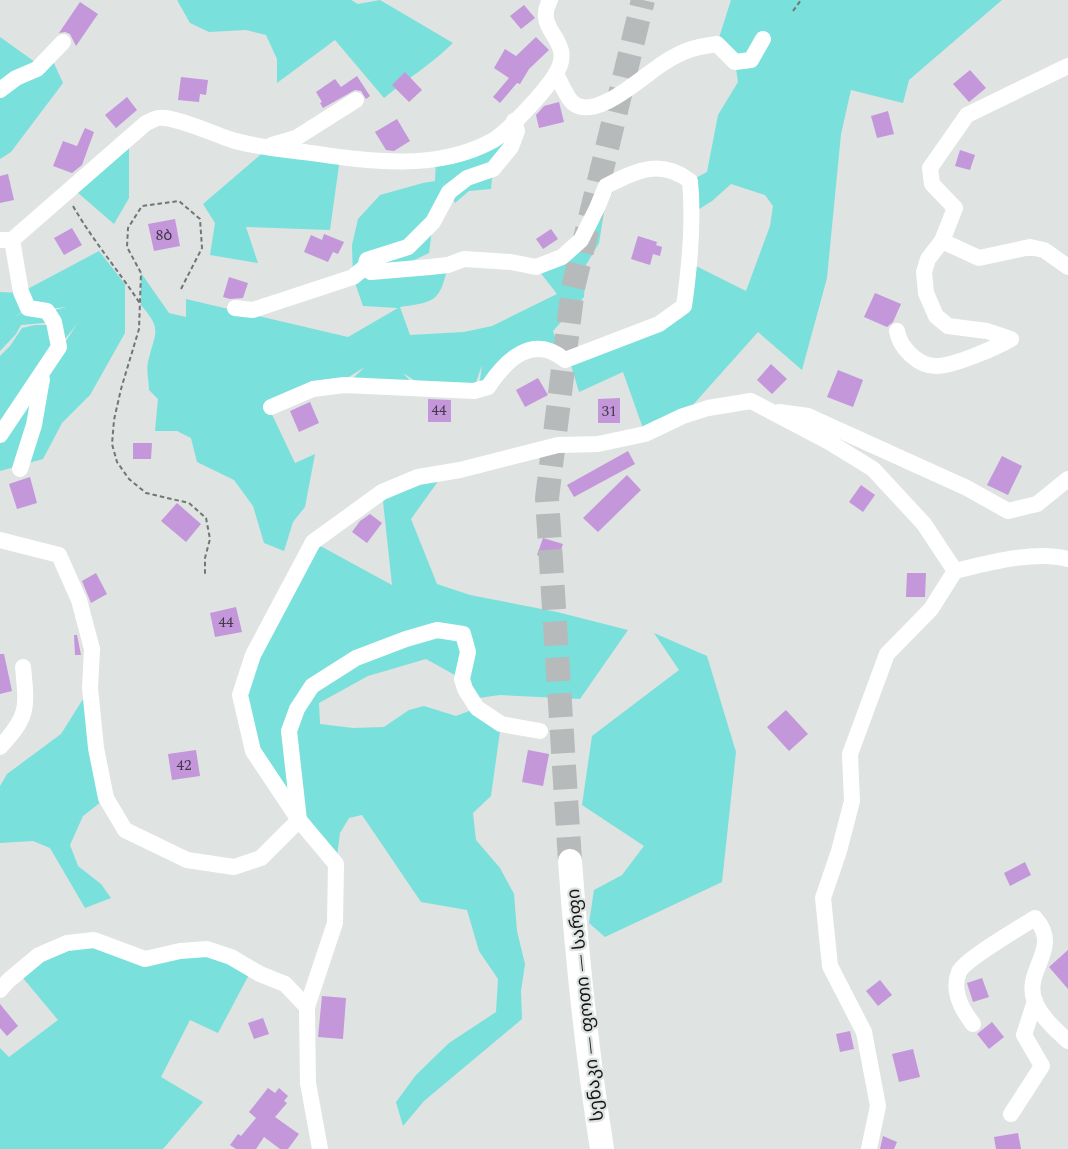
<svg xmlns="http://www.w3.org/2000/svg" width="1068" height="1149" font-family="Spectral,'Noto Sans Georgian',serif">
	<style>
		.green { fill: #79e0dc }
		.building { fill: #c496da }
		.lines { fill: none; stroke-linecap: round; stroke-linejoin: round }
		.highway-tunnel { stroke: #b7baba; stroke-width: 24; stroke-dasharray: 24 12; stroke-linecap: butt }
		.path { stroke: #727574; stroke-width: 2; stroke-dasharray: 4.5 3; stroke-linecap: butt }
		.minor { stroke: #fff; stroke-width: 16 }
		.highway { stroke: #fff; stroke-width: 24 }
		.labels { text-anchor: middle; stroke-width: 4.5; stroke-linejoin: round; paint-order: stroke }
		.number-label { font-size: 15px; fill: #423848 }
		.street-label { font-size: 18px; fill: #161818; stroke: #dfe3e2 }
	</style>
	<rect width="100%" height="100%" fill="#dfe3e2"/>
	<!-- green -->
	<g class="green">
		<path d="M 177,0 L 351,0 L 358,4 L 380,0 L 453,43 C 432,64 407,79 384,98 L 335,40 L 277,83 L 277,59 L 266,35 L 246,30 L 209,32 L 190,23 Z"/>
		<polygon points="731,0 1002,0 909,80 903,103 851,90 841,134 827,278 802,370 758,332 683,416 645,434 623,372 579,392 570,362 684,306 690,263 746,291 770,226 773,206 765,195 731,184 712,201 693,213 690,181 707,172 718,115 738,82 735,62 717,44"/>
		<polygon points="0,37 35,62 47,48 63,83 11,152 0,159"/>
		<path d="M 496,140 L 511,147 L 493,169 L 491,189 L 469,191 L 455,203 L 450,193 L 433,222 L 429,253 L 393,270 L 448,265 C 440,301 436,302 400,307 L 410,335 L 464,332 L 492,326 L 557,294 L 536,267 L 562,257 L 597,209 L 628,175 L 606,200 L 599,243 L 586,265 L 584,297 L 553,331 L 560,351 L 535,347 L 479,387 L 482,365 L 474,388 L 423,386 L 403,373 L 413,384 L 349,382 L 365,367 L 342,381 L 268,406 L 295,463 L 315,454 L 305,507 L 293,522 L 284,551 L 264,543 L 253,506 L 234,480 L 197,462 L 191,438 L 177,431 L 155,431 L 158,399 L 149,390 C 149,381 146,370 148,362 C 155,331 163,331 141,305 L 141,273 L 169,313 L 186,317 L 186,299 L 348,337 L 398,308 L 363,306 L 353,277 L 352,245 L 358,219 L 380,195 L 423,183 L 435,181 L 436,159 Z"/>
		<polygon points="129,144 129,198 114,224 77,192"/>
		<polygon points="266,150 340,158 330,230 246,227 258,263 210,255 215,223 203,204"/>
		<polygon points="99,251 125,284 125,333 90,395 62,423 43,459 0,471 0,443 77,324 61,344 55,322 21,325 16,334 0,351 0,292 20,293 26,309 13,318 28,309 46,312 67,307 47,309 29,307 22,292"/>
		<polygon points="35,325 53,325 56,346 0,432 0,356 10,346 22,328"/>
		<polygon points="444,473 411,519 437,584 470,595 557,612 628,630 580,699 500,695 471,699 462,679 426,659 368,676 319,703 320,724 353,728 384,727 409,710 424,706 456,716 477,708 501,724 491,796 473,813 476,840 500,868 514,894 517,931 525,964 521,991 522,1019 424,1101 403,1126 396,1102 416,1075 449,1043 496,1012 498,979 479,951 467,910 421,902 362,815 349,818 340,833 336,864 253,751 240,695 313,542 392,585 382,492"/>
		<polygon points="654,633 707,656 736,752 722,882 605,937 589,923 594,890 622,875 644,846 582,805 592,736 679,670"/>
		<polygon points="90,688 106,798 83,816 70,845 78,866 101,884 111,898 85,908 50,848 33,841 0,843 0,786 7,774 61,734"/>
		<polygon points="94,940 145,959 207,949 252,969 218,1033 190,1020 161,1077 203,1102 163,1149 0,1149 0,1048 9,1057 58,1020 18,972"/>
	</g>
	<!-- building -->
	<g class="building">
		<polygon points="80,2 98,14 76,46 70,34 65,32 59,33"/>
		<polygon points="524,5 535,18 521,29 510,16"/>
		<polygon points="536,37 549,50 529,69 520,84 517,83 500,103 493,97 509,78 494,68 505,49 516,56"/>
		<polygon points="970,70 986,88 969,102 953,84"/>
		<polygon points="405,72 422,90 409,102 392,85"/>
		<polygon points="357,76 370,96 366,99 361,91 355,90 323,108 320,103 322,102 316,92 335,79 341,87"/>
		<polygon points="181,77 208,80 206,95 200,94 199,102 178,100"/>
		<polygon points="127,97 137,110 116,128 105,115"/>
		<polygon points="559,102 564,122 539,128 536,115 544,106"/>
		<polygon points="888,111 894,134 877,138 871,116"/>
		<polygon points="397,119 410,141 394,151 386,150 375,132"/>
		<polygon points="85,128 94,132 82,165 72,173 53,166 63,141 77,146"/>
		<polygon points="960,150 975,155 970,170 955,166"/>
		<polygon points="8,174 14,200 0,203 0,176"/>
		<polygon points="175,219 180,246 154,251 148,224"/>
		<polygon points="72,228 82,245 64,255 54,238"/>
		<polygon points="551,229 558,239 543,249 536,239"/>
		<polygon points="324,234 344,242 338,254 333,252 328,262 304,252 311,235 322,240"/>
		<polygon points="638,236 657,242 656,245 662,247 660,256 653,254 650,265 631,259"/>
		<polygon points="229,277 248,283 243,298 230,299 223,297"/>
		<polygon points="875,293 901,304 893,322 887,327 864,317"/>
		<polygon points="771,364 787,379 772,394 757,380"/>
		<polygon points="838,370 863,380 853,407 827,397"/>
		<polygon points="538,378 548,395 525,407 516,390"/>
		<polygon points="620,398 620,423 598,423 598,399"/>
		<polygon points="428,399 451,400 451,422 428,422"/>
		<polygon points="310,402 319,423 299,432 290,411"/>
		<polygon points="133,443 152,443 151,459 133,459"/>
		<polygon points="628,451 635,464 574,497 567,485"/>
		<polygon points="1002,456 1022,466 1008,495 987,485"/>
		<polygon points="627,475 641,490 598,532 583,518"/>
		<polygon points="30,477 37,503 17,509 9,484"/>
		<polygon points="861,485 875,495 863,512 849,502"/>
		<polygon points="177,503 201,524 186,542 161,521"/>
		<polygon points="370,514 382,523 367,543 352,532 360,521"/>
		<polygon points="543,538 563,544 557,561 537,555"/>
		<polygon points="96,573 107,594 91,603 82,581"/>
		<polygon points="907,573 926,573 925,597 906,597"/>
		<polygon points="236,607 242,632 215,637 210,613"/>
		<polygon points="74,635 77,635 81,655 75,655"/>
		<polygon points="0,654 4,654 12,691 0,694"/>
		<polygon points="786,710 808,734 789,751 767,727"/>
		<polygon points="196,750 200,776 172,780 168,754"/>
		<polygon points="528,750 549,754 543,786 522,782"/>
		<polygon points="1025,862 1031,875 1010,886 1004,873"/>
		<polygon points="1068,950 1068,989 1049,967"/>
		<polygon points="982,978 989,997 973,1002 967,983"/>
		<polygon points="880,980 892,995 878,1006 866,991"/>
		<polygon points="322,996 346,998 343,1039 318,1037"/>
		<polygon points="0,1004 18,1026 7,1036 0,1028"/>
		<polygon points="263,1018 269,1034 254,1039 248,1023"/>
		<polygon points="992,1022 1004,1037 989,1049 977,1034"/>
		<polygon points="850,1031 854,1049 840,1052 836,1034"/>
		<polygon points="913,1049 920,1077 899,1082 892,1054"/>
		<polygon points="268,1088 275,1093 279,1088 288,1096 284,1101 287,1103 275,1117 299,1134 288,1149 280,1149 264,1137 256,1149 236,1149 230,1145 238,1134 241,1136 256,1118 249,1112"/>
		<polygon points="1018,1133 1021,1149 996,1149 994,1137"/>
		<polygon points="883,1136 897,1142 894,1149 880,1149"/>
	</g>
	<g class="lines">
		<!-- highway-tunnel -->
		<polyline class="highway-tunnel" points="570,861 547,498 573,288 643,0"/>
		<!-- path -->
		<g class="path">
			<polyline points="793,11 801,0"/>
			<path d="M 73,206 C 93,241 119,271 141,305"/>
			<polyline points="181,289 202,248 200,219 179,201 142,206 128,228 127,247 141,273 139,329 121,389 114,420 112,444 117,462 129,479 146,493 189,503 206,518 210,539 205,558 205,575"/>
		</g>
		<!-- minor -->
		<g class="minor">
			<polyline points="1068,66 967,115 930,168 932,184 955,208 942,241 979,258 1030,247 1044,250 1068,267"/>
			<path d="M 556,75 C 561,82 566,97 573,103 C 596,122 645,74 665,62 C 684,50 695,47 717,44 L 735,62 L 751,60 L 763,39"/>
			<polyline points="0,90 16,78 37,69 63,42"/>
			<polyline points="272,145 296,138 356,100"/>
			<path d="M 0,240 L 12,240 L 146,123 C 149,122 154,119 158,118 C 173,115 216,135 232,140 C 255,147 280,149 304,152 C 366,161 435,172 492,141 C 507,133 546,90 555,75 C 578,40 532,32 550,0"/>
			<polyline points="235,308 253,310 353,277 365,267"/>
			<path d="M 897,331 C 900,348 918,366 936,366 C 954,366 995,348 1011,339 L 987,331 L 948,326 L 936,316 L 926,293 L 924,272 L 928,259 L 942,241"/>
			<path d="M 271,407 L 313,389 L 344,385 L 474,391 L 488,387 C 506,360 533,333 565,360 L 659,324 L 684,306 C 690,264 694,223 690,181 C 660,158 636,171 606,186 L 597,208 L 581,240 L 562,257 L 536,267 L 511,262 L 464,259 L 448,265 L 430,267 L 371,272 L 365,267 L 367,260 L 408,247 L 433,222 L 449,192 L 467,178 L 493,169 L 511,147 L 517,131 L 514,121"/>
			<polyline points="779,412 808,416 967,488 1008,511 1037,504 1068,479"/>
			<polyline points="0,435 59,347 54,322 47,311 28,308 21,292 12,240"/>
			<polyline points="20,469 34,425 42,379"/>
			<polyline points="0,540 59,555 79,600 92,649 90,688 96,748 106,798 125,830 187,860 234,867 261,858 299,820 289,731 297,709 312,686 356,658 406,639 437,630 463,634 468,652 462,679 465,689 477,708 501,724 540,731"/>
			<path d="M 0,747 C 29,716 27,708 23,667"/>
			<polyline points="0,990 9,980 39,955 67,943 94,940 145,959 180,951 207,949 231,957 260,974 285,984 307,1007"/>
			<path d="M 973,1024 C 962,1010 951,991 959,972 C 964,960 1021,927 1035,918 C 1063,949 1022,970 1035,1002 C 1042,1018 1056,1030 1068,1041"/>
			<polyline points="1011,1114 1042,1066 1024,1035 1035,1001"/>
			<polyline points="320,1149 308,1083 307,1007 335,923 336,864 299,820 253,751 240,695 253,655 313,542 382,492 418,477 460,470 558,445 598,444 645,434 683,416 708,408 751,401 829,442 873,469 924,524 955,571"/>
			<path d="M 869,1149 L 878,1106 L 864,1032 L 830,966 L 823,898 L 839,851 L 852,801 L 850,754 L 887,654 L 931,609 L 955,571 C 988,563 1035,550 1068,559"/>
		</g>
		<!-- highway -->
		<path class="highway" d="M 570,861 C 577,958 587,1053 602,1149"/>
	</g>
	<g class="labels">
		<!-- number labels -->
		<g class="number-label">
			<text x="164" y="240">8ბ</text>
			<text x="439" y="415">44</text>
			<text x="609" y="416">31</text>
			<text x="226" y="627">44</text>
			<text x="184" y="770">42</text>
		</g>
		<!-- street labels -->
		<g class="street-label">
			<text transform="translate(585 1005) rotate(-96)" y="6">სენაკი — ფოთი — სარფი</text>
		</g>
	</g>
</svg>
